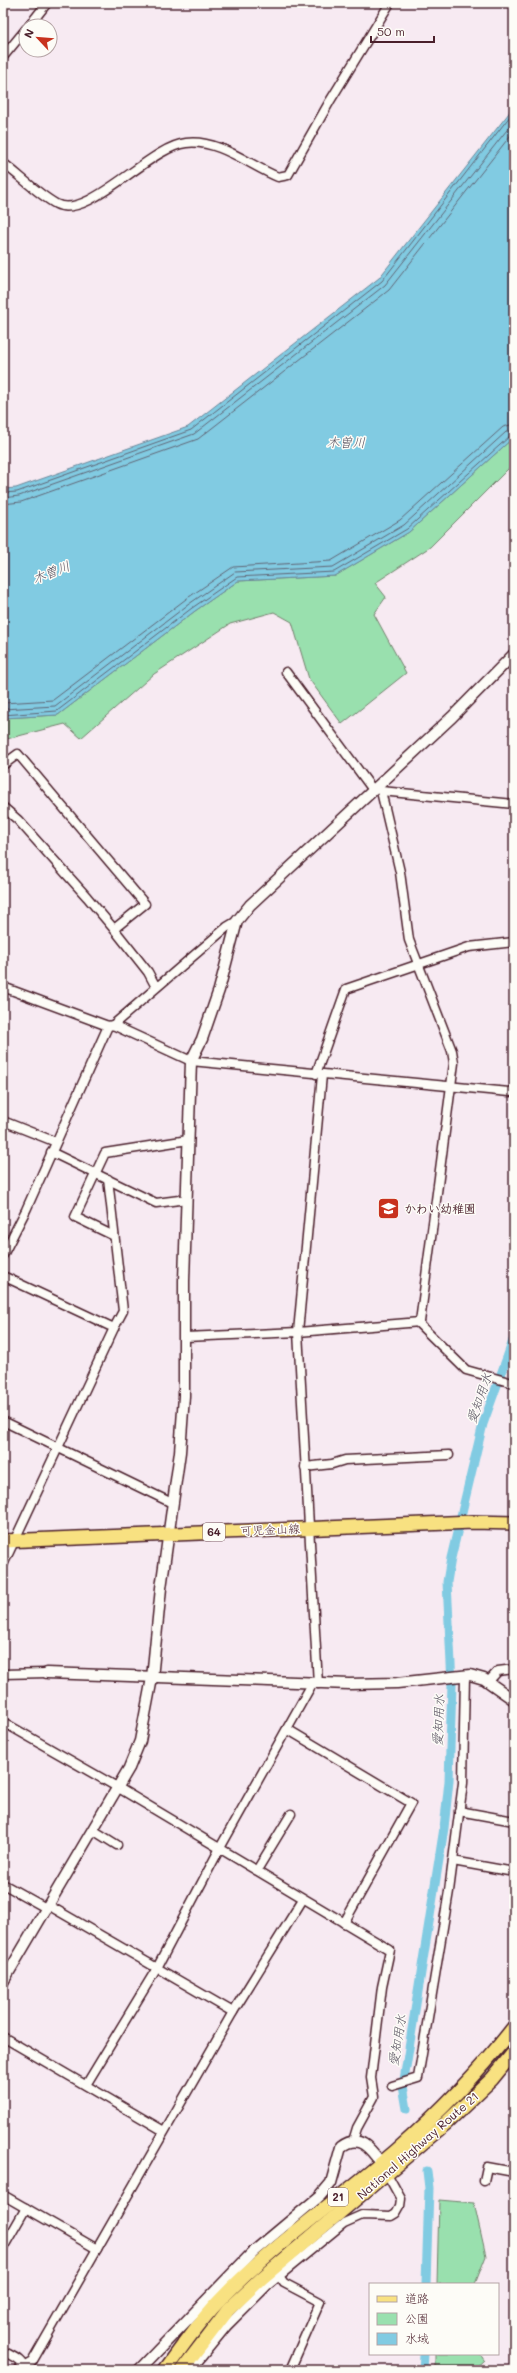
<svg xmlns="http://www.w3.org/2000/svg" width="517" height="2373" font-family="Mali,'Klee One',sans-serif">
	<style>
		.green { fill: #99e0ae; stroke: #72806c }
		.water { fill: #81cbe2; stroke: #6b8699 }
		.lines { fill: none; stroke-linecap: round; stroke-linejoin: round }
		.shore { stroke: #606474; stroke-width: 1 }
		.canal { stroke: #81cbe2; stroke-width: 9 }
		.minor-casing { stroke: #4a1f2b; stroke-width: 11 }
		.tertiary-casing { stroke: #4a1f2b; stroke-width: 13 }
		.primary-casing { stroke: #4a1f2b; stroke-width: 16 }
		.trunk-casing { stroke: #4a1f2b; stroke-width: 16 }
		.minor { stroke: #fdfcf7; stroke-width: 8 }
		.tertiary { stroke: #fdfcf7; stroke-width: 10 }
		.primary { stroke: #f8e181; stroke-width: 13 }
		.trunk { stroke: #f8e181; stroke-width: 13 }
		.labels { text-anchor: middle; stroke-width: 3; stroke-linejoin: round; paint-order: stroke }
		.shield { fill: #fdfcf7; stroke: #806168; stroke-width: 1 }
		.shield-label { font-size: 11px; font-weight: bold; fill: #4a1f2b }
		.poi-label { font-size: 12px; font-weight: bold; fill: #4a1f2b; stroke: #fdfcf7; text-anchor: start }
		.street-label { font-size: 12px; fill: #4a1f2b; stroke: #fdfcf7 }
		.water-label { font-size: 13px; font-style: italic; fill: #5a5362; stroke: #fdfcf7 }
	</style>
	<rect width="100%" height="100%" fill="#f7eaf2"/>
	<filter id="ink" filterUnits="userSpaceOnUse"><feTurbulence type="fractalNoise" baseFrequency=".025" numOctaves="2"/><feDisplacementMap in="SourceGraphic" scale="8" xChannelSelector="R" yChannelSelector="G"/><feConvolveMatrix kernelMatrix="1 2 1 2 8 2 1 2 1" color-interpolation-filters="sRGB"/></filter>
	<g filter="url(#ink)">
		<!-- green -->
		<g class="green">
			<polygon points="514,437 514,463 430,547 375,583 386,597 374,614 406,673 342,724 309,679 292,622 274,612 230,624 154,674 81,738 65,724 3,740 3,718 58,715 195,611 238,581 335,576 409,532"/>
			<polygon points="439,2200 474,2203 486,2256 475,2284 437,2284"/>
			<polygon points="435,2354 480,2354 484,2360 473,2370 435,2370"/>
		</g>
		<!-- water -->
		<polygon class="water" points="514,100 514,437 409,532 335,576 238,581 195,611 58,715 3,718 3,489 16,488 188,427 379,278 509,113"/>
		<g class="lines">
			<!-- shore -->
			<g class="shore">
				<polyline points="3,493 17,492 191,430 382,281 514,111"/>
				<polyline points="3,498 19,496 194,434 385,285 514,121"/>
				<polyline points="3,504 21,502 198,439 389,290 514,131"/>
				<polyline points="3,703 53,700 186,599 233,567 331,561 400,520 503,427 514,424"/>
				<polyline points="3,709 55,706 189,604 235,572 333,567 404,525 506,432 514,430"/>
				<polyline points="3,715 57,711 192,608 237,577 334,572 407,529 510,436 514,435"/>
			</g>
			<!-- canal -->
			<g class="canal">
				<polyline points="407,2109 403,2086 444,1828 449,1781 452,1684 447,1582 451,1558 483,1424 514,1338"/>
				<polyline points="426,2284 429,2188 427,2171"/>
				<polyline points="423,2370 424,2354"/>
			</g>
			<defs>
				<g id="minor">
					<polyline points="29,26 47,3"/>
					<polyline points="3,57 26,29"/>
					<path d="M 3,163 C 19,175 38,194 56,204 C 88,221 149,147 186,143 C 219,139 249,165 278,177 L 288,175 L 330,101 L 390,3"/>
					<polyline points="286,672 373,790"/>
					<polyline points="3,765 18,754 145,904 114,929 148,972 156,987"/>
					<polyline points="381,791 514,804"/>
					<polyline points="3,807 18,820 87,897 114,929"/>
					<polyline points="3,987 108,1026 113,1025 191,1061 509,1092 514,1091"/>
					<polyline points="113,1025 227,927 237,921"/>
					<polyline points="316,1074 346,989 469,947 514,942"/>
					<polyline points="3,1121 56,1142"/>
					<polyline points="51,1152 156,1203 187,1199"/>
					<polyline points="108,1179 123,1311 114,1328"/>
					<polyline points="114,1236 75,1217 105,1153 188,1140"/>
					<polyline points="3,1255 26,1210 108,1026"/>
					<polyline points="3,1276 114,1328 3,1565"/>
					<polyline points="417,1322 466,1370 509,1382"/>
					<polyline points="185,1337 298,1332 420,1322 454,1063 452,1051 409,940 400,872 381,791 377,786"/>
					<polyline points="3,1421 172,1503"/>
					<polyline points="305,1467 332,1464 345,1460 449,1455"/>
					<polyline points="3,1674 47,1673"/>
					<polyline points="488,1682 498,1671 514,1669"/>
					<polyline points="318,1684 298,1332 322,1075"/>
					<polyline points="3,1722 117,1787 390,1950 382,1987 371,2078 374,2097 357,2128 353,2141"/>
					<polyline points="287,1729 411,1803 344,1923"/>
					<polyline points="459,1811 514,1821"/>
					<polyline points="93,1830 117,1845"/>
					<polyline points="453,1861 514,1872"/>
					<polyline points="257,1870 291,1814"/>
					<polyline points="3,1884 46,1908"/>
					<polyline points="48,1905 233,2012"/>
					<polyline points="3,2037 164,2131"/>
					<polyline points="86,2085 157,1968 220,1848 312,1684"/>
					<polyline points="392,2086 418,2078 449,1891 463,1783 465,1675"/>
					<polyline points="484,2181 487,2167 514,2172"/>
					<polyline points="3,2195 97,2249"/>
					<polyline points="3,2248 26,2208"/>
					<polyline points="279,2276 284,2283 320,2302 290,2370"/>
					<path d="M 3,2351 C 11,2356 24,2360 24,2370"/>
					<polyline points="18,2370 32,2362 233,2012 303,1899"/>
					<polyline points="191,2370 227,2326 267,2286 344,2223 362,2215 391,2216 396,2213 400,2206 401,2199 385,2170"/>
				</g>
				<g id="tertiary">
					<polyline points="47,1673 349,1684 397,1683 470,1675 484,1679 514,1700"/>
					<polyline points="3,1982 129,1768 140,1741 152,1678 161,1588 180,1452 184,1396 184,1281 191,1061 202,1039 219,990 237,921 250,905 452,717 514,654"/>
					<path d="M 139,2370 L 253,2252 L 320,2196 L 331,2183 L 341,2147 C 359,2133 370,2148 381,2163"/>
				</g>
				<polyline id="primary" points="3,1541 473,1522 514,1523"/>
				<g id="trunk">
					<path d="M 165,2370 C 183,2346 200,2320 221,2299 C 275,2243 339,2200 397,2150 C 440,2112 479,2072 514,2027"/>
					<polyline points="182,2370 228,2310 262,2278 445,2124 492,2079 514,2052"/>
				</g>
			</defs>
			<!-- minor casing -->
			<use href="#minor" class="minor-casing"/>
			<!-- tertiary casing -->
			<use href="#tertiary" class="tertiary-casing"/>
			<!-- primary casing -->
			<use href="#primary" class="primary-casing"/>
			<!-- trunk casing -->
			<use href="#trunk" class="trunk-casing"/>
			<!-- minor -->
			<use href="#minor" class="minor"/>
			<!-- tertiary -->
			<use href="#tertiary" class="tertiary"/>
			<!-- primary -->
			<use href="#primary" class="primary"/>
			<!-- trunk -->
			<use href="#trunk" class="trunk"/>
		</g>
	</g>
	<!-- icons -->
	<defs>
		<symbol id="school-square" viewBox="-11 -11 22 22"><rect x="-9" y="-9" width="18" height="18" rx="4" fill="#c8321e" stroke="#fdfcf7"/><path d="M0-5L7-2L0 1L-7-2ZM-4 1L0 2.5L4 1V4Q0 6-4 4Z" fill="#fff"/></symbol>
	</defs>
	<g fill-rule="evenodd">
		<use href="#school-square" x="376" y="1196" width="25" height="25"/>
	</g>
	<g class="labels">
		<!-- shield labels -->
		<g class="shield">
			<rect x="203" y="1523" width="22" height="18" rx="3"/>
			<rect x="328" y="2188" width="20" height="18" rx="3"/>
		</g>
		<g class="shield-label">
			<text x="214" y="1536">64</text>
			<text x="338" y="2201">21</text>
		</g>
		<!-- poi labels -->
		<g class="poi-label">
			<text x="404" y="1213">かわい幼稚園</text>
		</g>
		<!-- street labels -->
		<g class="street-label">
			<text transform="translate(270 1530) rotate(-2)" y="4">可児金山線</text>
			<text transform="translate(418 2146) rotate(-41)" y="4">National Highway Route 21</text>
		</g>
		<!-- water labels -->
		<g class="water-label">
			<text x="346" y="447">木曽川</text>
			<text transform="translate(51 572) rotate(-22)" y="5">木曽川</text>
			<text transform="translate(479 1398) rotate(-71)" y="5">愛知用水</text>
			<text transform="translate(438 1720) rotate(-88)" y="5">愛知用水</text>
			<text transform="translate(397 2040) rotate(-81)" y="5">愛知用水</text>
		</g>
	</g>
	<!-- margin -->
	<rect width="517" height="2373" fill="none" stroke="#fdfcf7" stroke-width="16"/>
	<rect x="8" y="8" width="501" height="2357" fill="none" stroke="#4a1f2b" stroke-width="1.5" filter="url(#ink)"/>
	<!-- legend -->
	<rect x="369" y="2283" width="130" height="72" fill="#fdfcf7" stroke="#b5a4a5"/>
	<rect x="377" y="2296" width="20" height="6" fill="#f8e181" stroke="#b5a4a5"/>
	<text x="405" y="2303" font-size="12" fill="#4a1f2b">道路</text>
	<rect x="377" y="2313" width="20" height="12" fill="#99e0ae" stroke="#b5a4a5"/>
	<text x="405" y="2323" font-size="12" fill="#4a1f2b">公園</text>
	<rect x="377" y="2333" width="20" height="12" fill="#81cbe2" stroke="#b5a4a5"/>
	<text x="405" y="2343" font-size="12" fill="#4a1f2b">水域</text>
	<!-- north arrow -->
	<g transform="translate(38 38) rotate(296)"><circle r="19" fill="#fdfcf7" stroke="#b5a4a5"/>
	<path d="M0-3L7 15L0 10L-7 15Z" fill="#c8321e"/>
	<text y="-6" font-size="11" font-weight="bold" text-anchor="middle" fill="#4a1f2b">N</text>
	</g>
	<!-- scale -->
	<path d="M371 36v6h63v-6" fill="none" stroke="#4a1f2b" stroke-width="2"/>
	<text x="377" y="36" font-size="12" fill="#4a1f2b" stroke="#fdfcf7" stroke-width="3" paint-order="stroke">50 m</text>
</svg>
